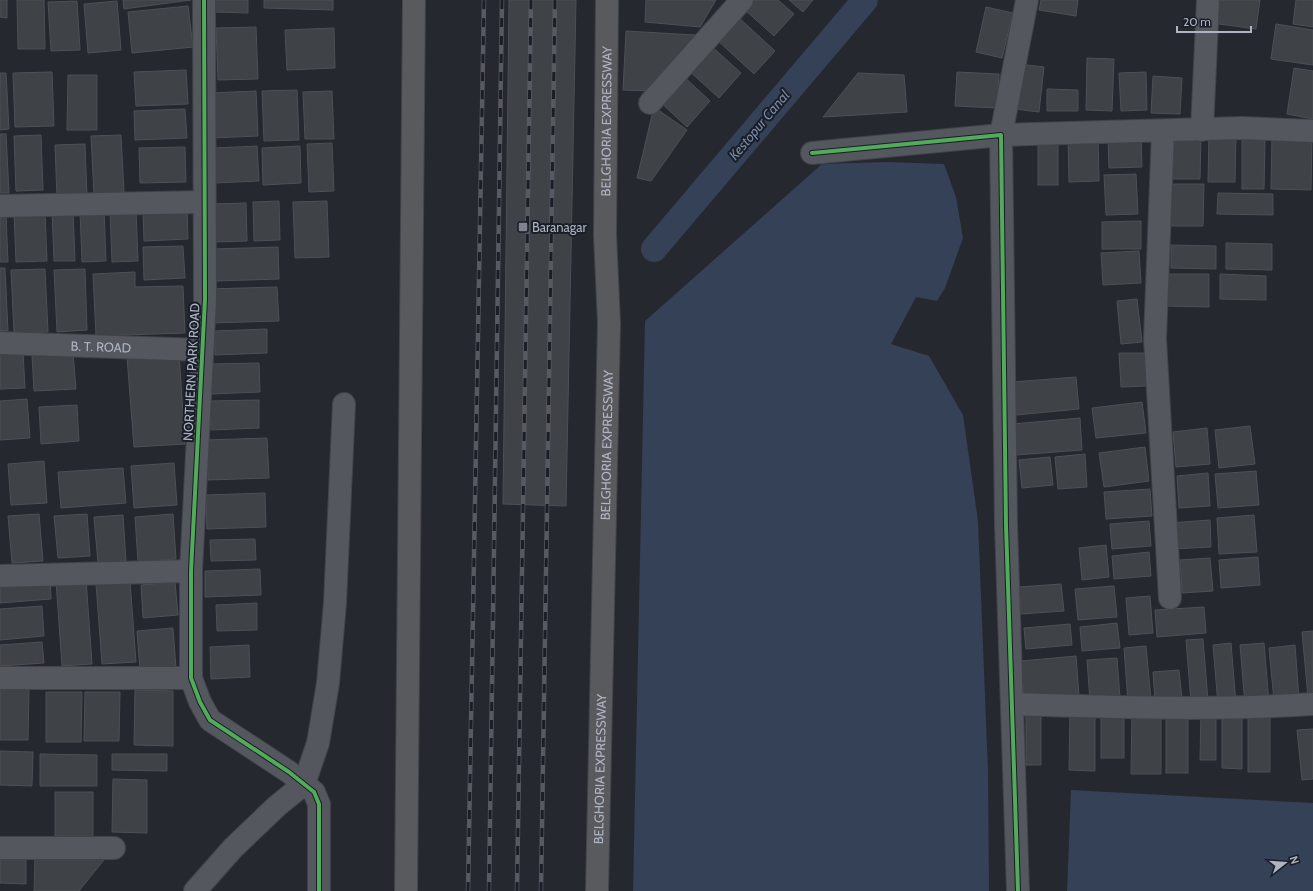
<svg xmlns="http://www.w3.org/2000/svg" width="1313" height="891" font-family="Cabin,sans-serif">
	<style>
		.water { fill: #354157 }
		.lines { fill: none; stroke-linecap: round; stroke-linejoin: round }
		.canal { stroke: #354157; stroke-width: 26 }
		.building { fill: #3f4247; stroke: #4c5057 }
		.minor-casing { stroke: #414348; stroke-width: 24 }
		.highway-casing { stroke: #41444b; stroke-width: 24 }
		.minor { stroke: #54575e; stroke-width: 22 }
		.highway { stroke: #595a5e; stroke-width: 22 }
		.rail-casing { stroke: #585a60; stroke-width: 4.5 }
		.rail { stroke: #191e28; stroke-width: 3; stroke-dasharray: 9; stroke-linecap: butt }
		.cycleway-casing { stroke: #191e28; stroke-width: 6 }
		.cycleway { stroke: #51ab58; stroke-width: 4 }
		.poi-dot { fill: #7e838e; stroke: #191e28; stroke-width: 1.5 }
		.labels { text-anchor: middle; stroke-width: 4; stroke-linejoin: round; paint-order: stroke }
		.street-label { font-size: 13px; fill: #aeb4c1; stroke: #191e28 }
		.poi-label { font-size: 13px; fill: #aeb4c1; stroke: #191e28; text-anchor: start }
		.water-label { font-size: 14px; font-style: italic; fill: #7889a7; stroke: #191e28 }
	</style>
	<rect width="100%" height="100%" fill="#25282f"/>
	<!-- water -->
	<g class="water">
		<polygon points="887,162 944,164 956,197 963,238 945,288 937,301 916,297 891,344 929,356 963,415 978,521 988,771 989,891 633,891 645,321 822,164"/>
		<polygon points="1071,790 1313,803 1313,891 1067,891"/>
	</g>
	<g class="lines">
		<!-- canal -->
		<polyline class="canal" points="654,249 865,0"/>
	</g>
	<!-- building -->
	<g class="building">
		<polygon points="0,0 7,0 7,18 0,17"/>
		<polygon points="17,0 44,0 45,49 18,49"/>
		<polygon points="123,0 191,0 124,9"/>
		<polygon points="215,0 248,0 248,13 215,12"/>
		<polygon points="264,0 333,0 333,10 264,8"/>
		<polygon points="509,0 576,0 566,506 503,504"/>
		<polygon points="646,0 716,0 700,27 645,22"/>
		<polygon points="754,0 778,0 794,14 774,36 745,10"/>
		<polygon points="789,0 813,0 803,12"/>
		<polygon points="1041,0 1078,0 1076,16 1039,10"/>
		<polygon points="1215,0 1260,0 1256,29 1212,23"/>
		<polygon points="1296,0 1313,0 1313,27 1293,24"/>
		<polygon points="77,1 80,50 51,51 48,2"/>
		<polygon points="117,1 121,50 88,53 84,4"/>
		<polygon points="188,6 193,47 132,53 128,12"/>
		<polygon points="986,7 1013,13 1002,58 976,52"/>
		<polygon points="737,16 775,51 754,74 716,39"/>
		<polygon points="1276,24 1313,30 1313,65 1271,59"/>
		<polygon points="256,27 258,79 218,80 216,28"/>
		<polygon points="334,28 335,68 287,70 285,30"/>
		<polygon points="626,31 695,35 652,91 623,90"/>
		<polygon points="709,44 741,73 719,98 687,69"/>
		<polygon points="1087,58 1114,59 1112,111 1086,110"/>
		<polygon points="1019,64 1044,67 1039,112 1015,109"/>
		<polygon points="1294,68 1313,71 1313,119 1287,114"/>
		<polygon points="186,70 188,104 136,106 134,72"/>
		<polygon points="52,72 54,126 15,127 13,73"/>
		<polygon points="957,72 999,74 997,108 955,106"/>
		<polygon points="1146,72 1147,110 1121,111 1119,73"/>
		<polygon points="0,73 6,73 9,129 0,130"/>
		<polygon points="858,73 904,75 907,112 823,117"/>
		<polygon points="68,75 97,75 97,130 67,130"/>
		<polygon points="682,75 710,101 687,127 658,100"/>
		<polygon points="1153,76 1182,78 1180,114 1151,113"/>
		<polygon points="1047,89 1078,90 1078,111 1047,111"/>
		<polygon points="297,90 299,140 264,141 262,91"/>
		<polygon points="256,91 258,136 212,138 210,93"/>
		<polygon points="332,91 334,139 305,139 303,92"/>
		<polygon points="654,107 687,130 651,181 637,178"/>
		<polygon points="185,109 187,138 135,140 134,111"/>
		<polygon points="1209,133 1236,134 1235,182 1208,182"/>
		<polygon points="0,134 6,134 9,193 0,193"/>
		<polygon points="41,135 43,190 16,191 14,136"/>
		<polygon points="121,135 124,192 94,194 91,136"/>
		<polygon points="1272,135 1312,136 1311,190 1271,189"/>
		<polygon points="1141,137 1142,167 1109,168 1108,138"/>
		<polygon points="1171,137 1201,137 1200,179 1171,179"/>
		<polygon points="1098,138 1099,181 1069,182 1068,139"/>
		<polygon points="1242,139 1265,139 1264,189 1242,189"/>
		<rect x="1038" y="142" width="20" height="43"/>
		<polygon points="332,143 334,191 309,192 307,144"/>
		<polygon points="85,144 87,197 57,198 55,145"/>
		<polygon points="257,146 259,181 214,183 213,148"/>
		<polygon points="300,146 301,183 263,185 262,148"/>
		<polygon points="185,147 186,182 140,183 139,148"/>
		<polygon points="1136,174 1138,214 1106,215 1104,175"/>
		<polygon points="1169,184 1204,184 1203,226 1169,226"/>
		<polygon points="1218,193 1273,194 1273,215 1217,214"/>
		<polygon points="279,201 280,240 254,241 253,202"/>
		<polygon points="327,201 329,257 295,258 293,202"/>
		<polygon points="246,203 247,241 214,242 213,204"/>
		<polygon points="187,208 188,239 144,241 143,210"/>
		<polygon points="73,210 75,261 54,261 52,211"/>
		<polygon points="104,210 106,261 82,262 80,211"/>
		<polygon points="136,210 138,261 112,262 110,212"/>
		<polygon points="45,211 47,261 16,262 14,212"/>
		<polygon points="0,214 6,214 8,262 0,262"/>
		<polygon points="1141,221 1141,249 1102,249 1102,222"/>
		<polygon points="1226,243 1272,244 1272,270 1226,269"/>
		<polygon points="1171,245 1216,246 1216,269 1171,268"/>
		<polygon points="183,246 185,278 144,280 143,247"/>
		<polygon points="278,247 279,279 215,281 214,249"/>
		<polygon points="1139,251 1141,283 1103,285 1101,253"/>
		<polygon points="0,268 5,268 8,331 0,331"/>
		<polygon points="45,269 48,332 14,333 11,270"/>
		<polygon points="85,269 87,330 57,332 54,270"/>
		<polygon points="135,272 135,287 183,286 185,333 96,336 93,274"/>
		<polygon points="1165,274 1209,274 1209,307 1165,306"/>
		<polygon points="1220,274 1266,276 1266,300 1220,299"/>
		<polygon points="277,287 279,321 211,323 209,289"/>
		<polygon points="1137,299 1142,342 1121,344 1117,301"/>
		<polygon points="267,329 267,353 215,355 214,331"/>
		<polygon points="23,352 25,388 0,389 0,353"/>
		<polygon points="73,353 76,389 34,391 32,356"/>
		<polygon points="1119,353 1145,353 1146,386 1121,387"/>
		<polygon points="179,354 185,444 134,447 127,357"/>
		<polygon points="259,363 260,392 211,394 210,364"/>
		<polygon points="1076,377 1079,409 1016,415 1013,382"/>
		<polygon points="27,399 30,438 0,440 0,401"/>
		<polygon points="259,400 259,428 211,430 210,401"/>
		<polygon points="1142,402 1146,433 1096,438 1092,408"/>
		<polygon points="77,405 79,441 41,444 39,407"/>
		<polygon points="1080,418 1082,450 1016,455 1013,424"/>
		<polygon points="1250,426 1255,464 1219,468 1215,430"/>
		<polygon points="1207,428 1210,464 1176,467 1173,432"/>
		<polygon points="267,438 269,478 208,480 206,440"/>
		<polygon points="1145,447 1149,481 1104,487 1099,453"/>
		<polygon points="1085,454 1087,487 1058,489 1055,457"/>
		<polygon points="1050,457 1053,485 1022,488 1019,460"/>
		<polygon points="44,461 47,503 11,505 8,464"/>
		<polygon points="174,463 177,505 134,508 131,466"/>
		<polygon points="123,468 126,503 61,508 58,472"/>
		<polygon points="1256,471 1259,505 1218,508 1215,474"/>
		<polygon points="1208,473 1210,506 1179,508 1177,476"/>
		<polygon points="1150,489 1152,516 1106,519 1104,492"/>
		<polygon points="265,493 266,527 207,529 206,495"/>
		<polygon points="39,514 43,561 12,563 8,516"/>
		<polygon points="87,514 90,556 58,558 54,516"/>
		<polygon points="173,514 176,559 138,562 135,517"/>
		<polygon points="123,515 126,561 98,563 94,517"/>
		<polygon points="1254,515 1257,552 1219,554 1217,518"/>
		<polygon points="1210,520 1211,547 1171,549 1169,523"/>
		<polygon points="1149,521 1151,546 1112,549 1110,524"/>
		<polygon points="255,539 256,560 211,561 210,540"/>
		<polygon points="1106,545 1109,577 1082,580 1079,548"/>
		<polygon points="1149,552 1151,576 1114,579 1112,556"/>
		<polygon points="1258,557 1260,585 1221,588 1219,560"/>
		<polygon points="1210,558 1213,591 1182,593 1180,560"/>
		<polygon points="260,569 261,595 205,597 205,571"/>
		<polygon points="50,576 51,599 0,603 0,579"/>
		<polygon points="86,579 92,664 62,666 56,581"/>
		<polygon points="130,581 136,662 102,664 96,584"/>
		<polygon points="175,582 178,615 143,618 141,585"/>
		<polygon points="1061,584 1064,611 1021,614 1019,587"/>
		<polygon points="1114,586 1117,617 1078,620 1075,589"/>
		<polygon points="1150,596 1153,633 1129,635 1126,598"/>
		<polygon points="257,603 257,630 217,631 216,605"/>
		<polygon points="42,606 44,636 0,640 0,609"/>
		<polygon points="1204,607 1206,633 1157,637 1155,610"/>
		<polygon points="1117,623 1120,648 1082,651 1080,627"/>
		<polygon points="1070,624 1072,645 1026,649 1024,628"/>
		<polygon points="173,628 176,668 140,671 137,631"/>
		<polygon points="1313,631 1313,696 1308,697 1302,632"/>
		<polygon points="1203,639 1208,701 1191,702 1186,640"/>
		<polygon points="42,642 44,663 0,666 0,645"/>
		<polygon points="1231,643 1236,704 1218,705 1213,645"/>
		<polygon points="1264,643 1269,703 1245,705 1240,645"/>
		<polygon points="249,645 250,677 211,679 210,647"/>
		<polygon points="1295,645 1299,699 1274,701 1269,648"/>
		<polygon points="1146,646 1151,700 1128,702 1124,648"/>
		<polygon points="1076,656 1079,696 1024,701 1021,661"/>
		<polygon points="1117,658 1120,698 1090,701 1087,660"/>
		<polygon points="1179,670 1182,699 1155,702 1153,672"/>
		<polygon points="0,688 29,688 28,740 0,740"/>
		<polygon points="135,690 173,691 173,746 134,745"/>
		<polygon points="46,692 82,692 81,742 46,742"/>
		<polygon points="85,692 120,692 119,741 84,741"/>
		<polygon points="1070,709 1095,709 1095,771 1069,770"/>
		<polygon points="1132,709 1161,710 1161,774 1131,774"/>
		<polygon points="1026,710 1041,711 1041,765 1026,765"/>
		<rect x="1166" y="711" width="22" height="62"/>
		<polygon points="1248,711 1270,712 1270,772 1248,772"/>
		<polygon points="1201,712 1216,712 1216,760 1200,760"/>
		<polygon points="1222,712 1242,713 1242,769 1222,768"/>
		<rect x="1101" y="713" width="23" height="45"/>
		<polygon points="1313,729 1313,779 1302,780 1297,730"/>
		<polygon points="0,751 33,752 32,786 0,785"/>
		<polygon points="40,754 97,755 97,786 40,786"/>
		<polygon points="112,754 167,754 167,771 112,770"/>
		<polygon points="113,779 147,780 147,833 112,832"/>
		<polygon points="55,792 93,792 93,837 55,836"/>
		<polygon points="0,855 26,855 26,884 0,883"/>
		<polygon points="35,855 107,856 79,891 34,891"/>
	</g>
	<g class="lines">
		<defs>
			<g id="minor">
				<polyline points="204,0 205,299 191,571 191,678 200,702 210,720 289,772 314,792 319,804 319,891"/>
				<polyline points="1027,0 1001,135 1242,128 1313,131"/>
				<polyline points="650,103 742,0"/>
				<polyline points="1202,130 1208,0"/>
				<polyline points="1163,131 1155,339 1170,598"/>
				<polyline points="812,153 1001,135 1006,525 1018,891"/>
				<polyline points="0,206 204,202"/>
				<path id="s1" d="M 0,343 L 202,350"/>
				<polyline points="0,576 191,571"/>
				<polyline points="0,678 191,678"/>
				<path d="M 1012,704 C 1112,707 1213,711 1313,704"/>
				<polyline points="0,848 114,848"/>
				<polyline points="195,891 233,848 277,806 304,784 318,743 328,683 335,603 344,404"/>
			</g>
			<g id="highway">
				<polyline points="406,891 414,0"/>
				<path id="s2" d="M 597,891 L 609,323 L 605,235 L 607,0"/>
			</g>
		</defs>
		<!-- minor casing -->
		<use href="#minor" class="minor-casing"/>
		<!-- highway casing -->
		<use href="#highway" class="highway-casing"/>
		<!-- minor -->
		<use href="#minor" class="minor"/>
		<!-- highway -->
		<use href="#highway" class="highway"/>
		<defs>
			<g id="rail">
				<polyline points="468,891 484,0"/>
				<polyline points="489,891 502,0"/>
				<polyline points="517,891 531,0"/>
				<polyline points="541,891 555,0"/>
			</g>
		</defs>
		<!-- rail casing -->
		<use href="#rail" class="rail-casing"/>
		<!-- rail -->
		<use href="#rail" class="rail"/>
		<defs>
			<g id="cycleway">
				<polyline points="204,0 205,299 191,571 191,678 200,702 210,720 289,772 314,792 319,804 319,891"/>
				<polyline points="812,153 1001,135 1006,525 1018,891"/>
			</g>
		</defs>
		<!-- cycleway casing -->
		<use href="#cycleway" class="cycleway-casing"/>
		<!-- cycleway -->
		<use href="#cycleway" class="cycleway"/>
	</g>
	<!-- markers -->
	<rect class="poi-dot" x="518" y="222" width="10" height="10" rx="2"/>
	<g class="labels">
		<!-- street labels -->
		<g class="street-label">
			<text dy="5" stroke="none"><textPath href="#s2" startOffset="770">BELGHORIA EXPRESSWAY</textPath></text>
			<text dy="5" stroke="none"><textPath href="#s1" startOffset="101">B. T. ROAD</textPath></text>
			<text transform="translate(191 372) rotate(-87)" y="5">NORTHERN PARK ROAD</text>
			<text dy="5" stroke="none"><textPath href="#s2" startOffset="446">BELGHORIA EXPRESSWAY</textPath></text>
			<text dy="5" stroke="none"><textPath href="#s2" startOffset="122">BELGHORIA EXPRESSWAY</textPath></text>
		</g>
		<!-- poi labels -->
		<g class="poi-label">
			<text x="532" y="232">Baranagar</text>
		</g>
		<!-- water labels -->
		<g class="water-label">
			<text transform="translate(759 125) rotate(-50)" y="5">Kestopur Canal</text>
		</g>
	</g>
	<!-- north arrow -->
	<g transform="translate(1285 863) rotate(73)" stroke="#191e28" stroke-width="3" paint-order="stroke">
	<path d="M0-3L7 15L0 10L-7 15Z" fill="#aeb4c1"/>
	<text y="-6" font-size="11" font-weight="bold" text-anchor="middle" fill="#aeb4c1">N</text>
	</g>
	<!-- scale -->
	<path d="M1177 26v6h74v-6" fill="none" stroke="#aeb4c1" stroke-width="2"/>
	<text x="1183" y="26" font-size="12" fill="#aeb4c1" stroke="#191e28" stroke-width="3" paint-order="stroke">20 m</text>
</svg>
